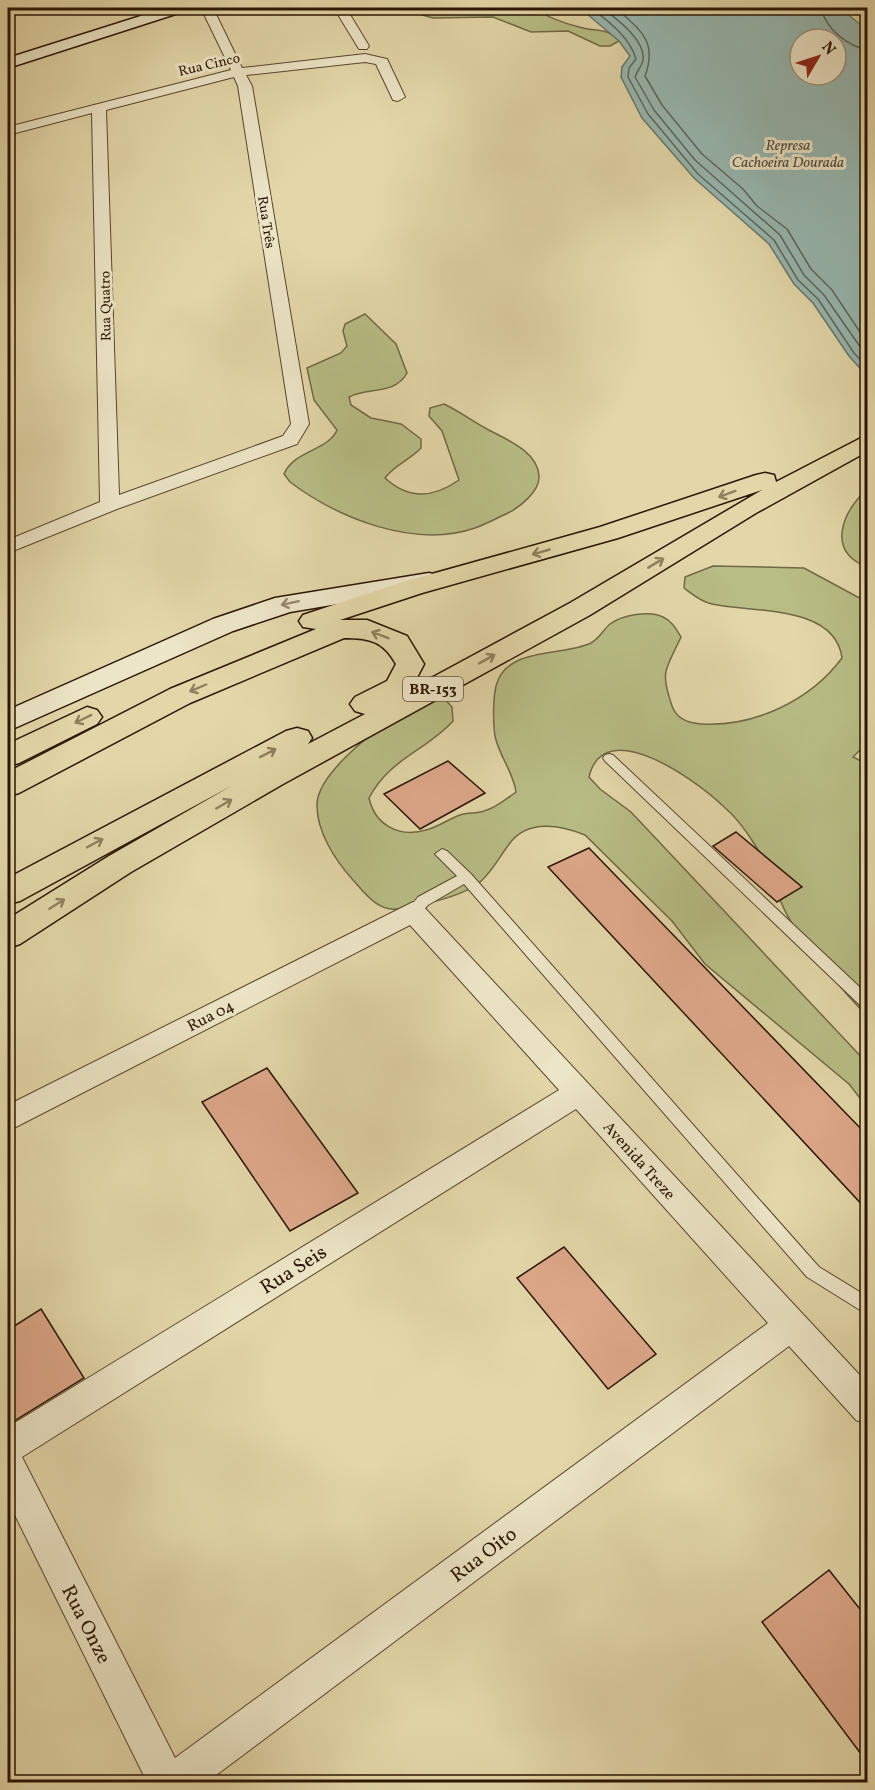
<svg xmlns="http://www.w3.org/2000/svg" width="875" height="1790" font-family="Vollkorn,serif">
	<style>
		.green { fill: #b8bd85; stroke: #716944; stroke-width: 1.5 }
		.water { fill: #97b8b1; stroke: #6b776b; stroke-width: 1.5; fill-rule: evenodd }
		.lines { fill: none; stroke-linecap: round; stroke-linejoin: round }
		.shore { stroke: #60665a; stroke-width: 1.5 }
		.building { fill: #dea88b; stroke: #2a1503; stroke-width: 1.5 }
		.lane-casing { stroke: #58462c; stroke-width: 2 }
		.street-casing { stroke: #58462c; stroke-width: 2 }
		.secondary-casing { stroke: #2a1503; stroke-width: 3 }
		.highway-casing { stroke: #2a1503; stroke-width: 3 }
		.lane { fill: #ede5c7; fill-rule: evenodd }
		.street { fill: #ede5c7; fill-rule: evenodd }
		.secondary { fill: #ede5c7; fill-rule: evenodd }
		.highway { fill: #e3d7a9; fill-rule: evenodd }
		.oneway { stroke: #90805e }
		.oneway2 { stroke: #95876f }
		.labels { text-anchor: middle; stroke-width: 6; stroke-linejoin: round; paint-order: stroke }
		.far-street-label { font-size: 14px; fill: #2a1503; stroke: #ede5c7 }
		.far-water-label { font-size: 15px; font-style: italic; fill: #504e40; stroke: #ede5c7 }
		.shield { fill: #ede5c7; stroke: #64533e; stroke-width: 1.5 }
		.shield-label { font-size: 15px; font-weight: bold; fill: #2a1503 }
		.street-label { font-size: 16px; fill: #2a1503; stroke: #ede5c7 }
		.near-street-label { font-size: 20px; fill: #2a1503; stroke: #ede5c7 }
	</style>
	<rect width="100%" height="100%" fill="#e3d7a9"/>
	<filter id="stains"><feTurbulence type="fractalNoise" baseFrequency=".00333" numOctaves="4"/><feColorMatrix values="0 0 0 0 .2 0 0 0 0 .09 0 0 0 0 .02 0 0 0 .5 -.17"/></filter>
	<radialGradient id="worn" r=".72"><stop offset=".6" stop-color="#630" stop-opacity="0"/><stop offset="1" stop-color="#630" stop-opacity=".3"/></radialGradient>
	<!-- green -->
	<g class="green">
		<path d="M 489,8 L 535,8 C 544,16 566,24 579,27 C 595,32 608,27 619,41 L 610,46 L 600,46 L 568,31 L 531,32 L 493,17 L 433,18 L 422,15 L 429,9 L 473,11 Z"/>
		<path d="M 365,314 L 396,344 L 407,373 C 395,395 369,387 349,397 L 351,405 L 371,418 L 401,424 L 421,439 L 421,448 C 410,460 394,465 385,478 C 409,500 433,498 459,480 L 442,431 L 429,416 L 430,408 L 444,404 C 459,411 472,421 487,429 C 505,439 538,451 539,476 C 540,491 520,507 508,513 C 497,518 486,524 475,528 C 414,549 338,518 290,482 L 284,474 C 294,450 328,451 337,430 L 314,400 L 307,368 L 341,353 L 347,346 L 343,331 L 345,324 Z"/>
		<path d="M 867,489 L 867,567 C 826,551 842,513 867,489 Z"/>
		<path d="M 713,566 L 804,568 L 867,602 L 867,734 L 865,745 L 853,757 L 867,764 L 867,1016 C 842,990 818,961 797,931 C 778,905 772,872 755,845 C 747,832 735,816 723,806 C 697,781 604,713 589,777 L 600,789 L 631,812 L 867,1063 L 867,1107 L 849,1084 L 705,964 L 672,921 L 585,835 C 561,825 528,819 510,843 C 499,857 493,871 479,883 C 463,896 417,907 397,909 C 377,911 365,893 353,880 C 335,860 316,831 317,803 C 319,774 372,731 396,718 C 410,709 426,703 442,696 L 452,707 L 453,721 C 426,751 390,758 369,798 C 375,825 399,838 426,830 C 438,827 449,819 460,815 C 468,812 476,814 484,811 C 496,808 506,799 516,792 C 513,771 499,756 495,736 C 493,723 493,699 496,686 C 506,646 562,657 591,643 C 600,638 603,630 610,624 C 622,615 650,610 663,617 C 672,621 676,629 681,637 C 676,648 669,660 666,671 C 664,682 668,693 671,703 C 675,718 686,723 701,724 C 754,727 810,701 842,658 C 835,604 751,613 712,604 C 701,602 692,594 684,588 L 685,577 Z"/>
	</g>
	<!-- water -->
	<path class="water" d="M 580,8 L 840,8 L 867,30 L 867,376 L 849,356 L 813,303 L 794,284 L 769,244 L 694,178 L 642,118 L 621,77 L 622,67 L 630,56 L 619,41 ZM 800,39 L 836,39 L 836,75 L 800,75 Z"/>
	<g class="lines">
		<!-- shore -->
		<g class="shore">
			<path d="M 591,8 C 608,21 630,37 636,59 L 629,68 L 628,77 L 648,114 L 698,174 L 774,240 L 798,280 L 818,299 L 854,353 L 868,368"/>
			<path d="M 603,8 C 616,19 646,40 643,60 C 642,66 637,71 635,77 L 654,110 L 695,160 L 780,235 L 804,275 L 824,295 L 868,358"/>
			<path d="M 616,8 C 640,30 658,41 645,76 L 662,105 L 702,154 L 743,189 L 757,206 L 787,229 L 811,269 L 832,290 L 868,344"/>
			<path d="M 821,8 C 826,29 847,46 868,50"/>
		</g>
	</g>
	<!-- building -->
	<g class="building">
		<polygon points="448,761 485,793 420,829 384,794"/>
		<polygon points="736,832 802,887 777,902 713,846"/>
		<polygon points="589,848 867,1135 867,1210 548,867"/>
		<polygon points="267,1068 358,1193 290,1231 202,1102"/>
		<polygon points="564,1247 656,1354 608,1389 517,1278"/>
		<polygon points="41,1309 84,1378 8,1425 8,1330"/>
		<polygon points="829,1570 867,1618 867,1762 762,1622"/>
	</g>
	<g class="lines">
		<defs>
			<g id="lane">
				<polygon points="609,754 613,755 868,995 868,1010 863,1008 605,761 603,758 605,755"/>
				<polygon points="442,849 447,851 471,874 819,1267 868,1297 868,1315 807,1277 464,884 428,905 418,916 408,916 406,912 418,897 457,876 435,854"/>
			</g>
			<g id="street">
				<path d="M 201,8 L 213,8 L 242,68 L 365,54 L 387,59 L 405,97 L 398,101 L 393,100 L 376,64 L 365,62 L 246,75 L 252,86 L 309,424 L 297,444 L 117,509 L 8,553 L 8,540 L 100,502 L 92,113 L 8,135 L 8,127 L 231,70 ZM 234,77 L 238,86 L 291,424 L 283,436 L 119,495 L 106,110 Z"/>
				<polygon points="334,8 346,8 369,46 367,49 359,49"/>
				<path d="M 413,902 L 422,905 L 868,1384 L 868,1425 L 856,1420 L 789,1346 L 207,1782 L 147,1782 L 8,1501 L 8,1427 L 559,1090 L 410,925 L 8,1131 L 8,1105 ZM 576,1109 L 768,1323 L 175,1758 L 22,1457 Z"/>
			</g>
			<g id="secondary">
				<polygon points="166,8 188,8 185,11 8,68 8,58"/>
				<polygon points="429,573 438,575 442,581 438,587 290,612 233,631 8,731 8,710 213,619 275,598"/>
			</g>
			<g id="highway">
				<path d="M 861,438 L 868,439 L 868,451 L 756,513 L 590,615 L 283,784 L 131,872 L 20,944 L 8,948 L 8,919 L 109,856 L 233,785 L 20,901 L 8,904 L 8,878 L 286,731 L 297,728 L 308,731 L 312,738 L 308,744 L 365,714 L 355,711 L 350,704 L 355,697 L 387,681 L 396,664 C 383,641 370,638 344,638 L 190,703 L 19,793 L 8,796 L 8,772 L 170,689 L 316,629 L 303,627 L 299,621 L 303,615 L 403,582 L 600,527 L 756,475 L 765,473 L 774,475 L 776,482 ZM 762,490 L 570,603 L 411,689 L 424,664 L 407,636 L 367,620 L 340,620 L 422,593 L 618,538 Z"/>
				<polygon points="87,707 97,710 102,717 97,724 19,763 8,766 8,744"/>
			</g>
		</defs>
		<!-- lane casing -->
		<use href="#lane" class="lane-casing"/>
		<!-- street casing -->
		<use href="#street" class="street-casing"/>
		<!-- secondary casing -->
		<use href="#secondary" class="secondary-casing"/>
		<!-- highway casing -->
		<use href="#highway" class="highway-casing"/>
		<!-- lane -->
		<use href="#lane" class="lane"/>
		<!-- street -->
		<use href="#street" class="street"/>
		<!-- secondary -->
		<use href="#secondary" class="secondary"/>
		<!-- highway -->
		<use href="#highway" class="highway"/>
	</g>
	<!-- one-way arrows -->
	<defs><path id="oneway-shaft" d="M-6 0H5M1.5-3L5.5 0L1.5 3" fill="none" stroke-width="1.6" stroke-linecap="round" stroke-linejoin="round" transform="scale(1.5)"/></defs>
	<g class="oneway">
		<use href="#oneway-shaft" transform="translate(727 494) rotate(160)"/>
		<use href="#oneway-shaft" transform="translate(541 552) rotate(164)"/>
		<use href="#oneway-shaft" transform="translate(656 563) rotate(-31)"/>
		<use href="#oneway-shaft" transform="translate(380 635) rotate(-159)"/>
		<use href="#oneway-shaft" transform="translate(487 659) rotate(-29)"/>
		<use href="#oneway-shaft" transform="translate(198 688) rotate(157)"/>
		<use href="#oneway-shaft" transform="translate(83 719) rotate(154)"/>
		<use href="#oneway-shaft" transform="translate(268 753) rotate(-27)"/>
		<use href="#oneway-shaft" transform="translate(224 804) rotate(-30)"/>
		<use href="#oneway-shaft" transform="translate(95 843) rotate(-28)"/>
		<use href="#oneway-shaft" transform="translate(57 904) rotate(-32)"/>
	</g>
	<use class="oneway2" href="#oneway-shaft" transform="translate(290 603) rotate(168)"/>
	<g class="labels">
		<!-- far-street labels -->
		<g class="far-street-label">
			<text transform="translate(209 64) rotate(-13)" y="5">Rua Cinco</text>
			<text transform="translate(267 222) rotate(81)" y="5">Rua Três</text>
			<text transform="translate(105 306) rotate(-91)" y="5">Rua Quatro</text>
		</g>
		<!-- far-water labels -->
		<g class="far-water-label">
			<text x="788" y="150">Represa<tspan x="788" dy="17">Cachoeira Dourada</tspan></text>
		</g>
		<!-- shield labels -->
		<rect class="shield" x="403" y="677" width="60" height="24" rx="4.5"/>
		<g class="shield-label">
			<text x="433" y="694">BR-153</text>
		</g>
		<!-- street labels -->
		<g class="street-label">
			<text transform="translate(210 1015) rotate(-27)" y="6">Rua 04</text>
			<text transform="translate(640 1160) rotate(48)" y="6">Avenida Treze</text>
		</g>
		<!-- near-street labels -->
		<g class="near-street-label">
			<text transform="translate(293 1269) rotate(-32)" y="7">Rua Seis</text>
			<text transform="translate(483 1554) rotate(-37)" y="7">Rua Oito</text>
			<text transform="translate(87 1624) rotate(63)" y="7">Rua Onze</text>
		</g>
	</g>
	<!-- margin -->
	<rect width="875" height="1790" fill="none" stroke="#e3d7a9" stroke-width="30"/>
	<rect x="9" y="9" width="857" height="1772" fill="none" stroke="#2a1503" stroke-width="3"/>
	<rect x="15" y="15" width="845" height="1760" fill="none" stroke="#2a1503" stroke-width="1.5"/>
	<!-- north arrow -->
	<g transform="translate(818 57) rotate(51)"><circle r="28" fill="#ede5c7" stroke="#9f9279" stroke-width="1.5"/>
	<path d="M0-4.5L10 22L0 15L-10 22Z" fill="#8f2418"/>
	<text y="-9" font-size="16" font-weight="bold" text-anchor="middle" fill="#2a1503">N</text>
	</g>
	<rect width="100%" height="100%" filter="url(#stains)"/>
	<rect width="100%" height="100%" fill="url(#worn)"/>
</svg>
